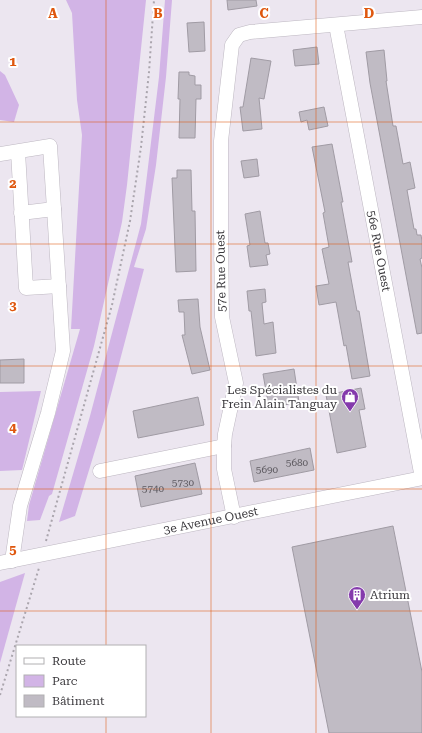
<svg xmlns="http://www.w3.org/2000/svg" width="422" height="733" font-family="'Roboto Serif',serif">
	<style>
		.green { fill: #d2b4e6 }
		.building { fill: #c0bbc4; stroke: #a09ba4 }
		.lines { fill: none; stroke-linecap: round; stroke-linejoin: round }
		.minor-casing { stroke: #bdb7c1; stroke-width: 15 }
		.path { stroke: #aaa5ad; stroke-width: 2; stroke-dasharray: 2 3; stroke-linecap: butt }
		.minor { stroke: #fff; stroke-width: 14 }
		.grid { fill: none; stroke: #df570e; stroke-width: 1; stroke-opacity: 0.55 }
		.labels { text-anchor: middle; stroke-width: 4; stroke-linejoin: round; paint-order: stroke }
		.number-label { font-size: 10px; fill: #5d5a60 }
		.street-label { font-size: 12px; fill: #3c3a3e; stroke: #fff }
		.poi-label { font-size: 12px; fill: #3c3a3e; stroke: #fff; text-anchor: end }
		.grid-label { font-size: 13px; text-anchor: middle; font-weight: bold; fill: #df570e; stroke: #fff; stroke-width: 4; stroke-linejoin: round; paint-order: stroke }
	</style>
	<rect width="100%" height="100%" fill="#ece6f0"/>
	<!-- green -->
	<g class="green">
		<polygon points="66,0 146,0 127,185 122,222 94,346 52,494 49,496 40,520 27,521 29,505 80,329 71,329 82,135 77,100 72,13"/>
		<polygon points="165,0 172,0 166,77 156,165 146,229 134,267 144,269 104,421 75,516 59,522 90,416 141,224 159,77"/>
		<polygon points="0,71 5,75 19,105 14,122 0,120"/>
		<polygon points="41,391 22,470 0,471 0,392"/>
		<polygon points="25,573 0,663 0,582"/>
	</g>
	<!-- building -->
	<g class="building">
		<polygon points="227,0 256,0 257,6 228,10"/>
		<polygon points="204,22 205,51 189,52 187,23"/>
		<polygon points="317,47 319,64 295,66 293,50"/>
		<polygon points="384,50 387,81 386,81 393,126 396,126 403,164 410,162 415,188 407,190 414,229 416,229 417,235 421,235 422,241 422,258 420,259 422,268 422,333 417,334 370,83 366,52"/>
		<polygon points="251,58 271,61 264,99 259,98 262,129 243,131 240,107 243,107"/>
		<polygon points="179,72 189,72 189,75 195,76 195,85 201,85 201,99 196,99 195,138 179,138 180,99 178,99"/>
		<polygon points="324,107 328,126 309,130 307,120 301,122 299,112"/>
		<polygon points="332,144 343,202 341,202 352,262 348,262 357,311 359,311 370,376 352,379 346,345 344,346 336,302 319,305 316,286 329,284 322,249 329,247 323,213 325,212 312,147"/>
		<polygon points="257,159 259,176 244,178 241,161"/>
		<polygon points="177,170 191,170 192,211 195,211 196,271 176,272 172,178 177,178"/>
		<polygon points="260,211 265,243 268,243 270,254 266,255 268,265 250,267 247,246 250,245 245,214"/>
		<polygon points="265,289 266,302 262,303 264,324 273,322 276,353 256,356 251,311 249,311 247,291"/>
		<polygon points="198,299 200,327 210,370 192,374 182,335 185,335 184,312 179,312 178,300"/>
		<polygon points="24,359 24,383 0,383 0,360"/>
		<polygon points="294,369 299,402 269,408 263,374"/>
		<polygon points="361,388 365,409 359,410 366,447 337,453 326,395"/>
		<polygon points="198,397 204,425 138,438 133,411"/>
		<polygon points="310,448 314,470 254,482 250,461"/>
		<polygon points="195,463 202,494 141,507 135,476"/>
		<polygon points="393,526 422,672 422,733 329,733 292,547"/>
	</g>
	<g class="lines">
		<defs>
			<g id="minor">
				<path id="s1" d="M 336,25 L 422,478"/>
				<polyline points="18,152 26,288 59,286"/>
				<polyline points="0,154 50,146 63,351 48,413 20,506 12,561"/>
				<polyline points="21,213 54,209"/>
				<polyline points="100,471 224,446"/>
				<polyline points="234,517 224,469 224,446 225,434 236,383 222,317 221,231 221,141 232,45 239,35 250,32 422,17"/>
				<path id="s2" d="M 0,563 L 422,478"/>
			</g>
		</defs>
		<!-- minor casing -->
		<use href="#minor" class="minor-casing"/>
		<!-- path -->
		<g class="path">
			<polyline points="46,541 112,305 130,221 141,147 149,72 154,0"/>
			<polyline points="0,695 39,568"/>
		</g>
		<!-- minor -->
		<use href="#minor" class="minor"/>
	</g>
	<!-- grid -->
	<path class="grid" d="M 106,0 L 106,646M 211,0 L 211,733M 316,0 L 316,733M 0,122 L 422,122M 0,244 L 422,244M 0,366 L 422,366M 0,489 L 422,489M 0,611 L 422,611M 106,716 L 106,733"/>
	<!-- icons -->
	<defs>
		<symbol id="shop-pin" viewBox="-11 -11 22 30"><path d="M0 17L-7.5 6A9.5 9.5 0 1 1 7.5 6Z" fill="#843aac" stroke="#fff"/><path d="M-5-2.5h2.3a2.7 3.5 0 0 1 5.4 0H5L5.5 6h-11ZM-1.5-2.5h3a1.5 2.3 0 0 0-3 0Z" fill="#fff"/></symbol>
		<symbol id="building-pin" viewBox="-11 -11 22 30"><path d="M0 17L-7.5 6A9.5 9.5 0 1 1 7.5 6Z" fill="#843aac" stroke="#fff"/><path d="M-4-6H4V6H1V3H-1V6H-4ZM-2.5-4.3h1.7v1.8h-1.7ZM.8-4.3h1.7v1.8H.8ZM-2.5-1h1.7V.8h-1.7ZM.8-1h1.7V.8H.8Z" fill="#fff"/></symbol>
	</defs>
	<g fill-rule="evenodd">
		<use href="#shop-pin" x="340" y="387" width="20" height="27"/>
		<use href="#building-pin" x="347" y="585" width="20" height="27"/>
	</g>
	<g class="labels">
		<!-- number labels -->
		<g class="number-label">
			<text x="297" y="466">5680</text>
			<text x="267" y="473">5690</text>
			<text x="183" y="486">5730</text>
			<text x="153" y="492">5740</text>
		</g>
		<!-- street labels -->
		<g class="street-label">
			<text dy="4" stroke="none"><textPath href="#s1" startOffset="230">56e Rue Ouest</textPath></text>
			<text transform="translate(221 271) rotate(-91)" y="4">57e Rue Ouest</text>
			<text dy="4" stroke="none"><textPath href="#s2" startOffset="215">3e Avenue Ouest</textPath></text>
		</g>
		<!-- poi labels -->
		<g class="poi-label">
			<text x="337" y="394">Les Spécialistes du<tspan x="337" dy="14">Frein Alain Tanguay</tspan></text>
			<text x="370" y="599" text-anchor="start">Atrium</text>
		</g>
	</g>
	<g class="grid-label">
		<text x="53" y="18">A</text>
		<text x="158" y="18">B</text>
		<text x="264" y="18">C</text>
		<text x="369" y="18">D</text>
		<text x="13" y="66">1</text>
		<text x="13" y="188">2</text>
		<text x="13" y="310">3</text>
		<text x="13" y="432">4</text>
		<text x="13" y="554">5</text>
	</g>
	<!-- legend -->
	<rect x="16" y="645" width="130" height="72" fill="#ffffff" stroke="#b1b0b2"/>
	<rect x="24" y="658" width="20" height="6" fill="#ffffff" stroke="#b1b0b2"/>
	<text x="52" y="665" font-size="12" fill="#3c3a3e">Route</text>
	<rect x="24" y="675" width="20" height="12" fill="#d2b4e6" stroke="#b1b0b2"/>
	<text x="52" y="685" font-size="12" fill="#3c3a3e">Parc</text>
	<rect x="24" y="695" width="20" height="12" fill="#c0bbc4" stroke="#b1b0b2"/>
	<text x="52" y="705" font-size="12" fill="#3c3a3e">Bâtiment</text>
</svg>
